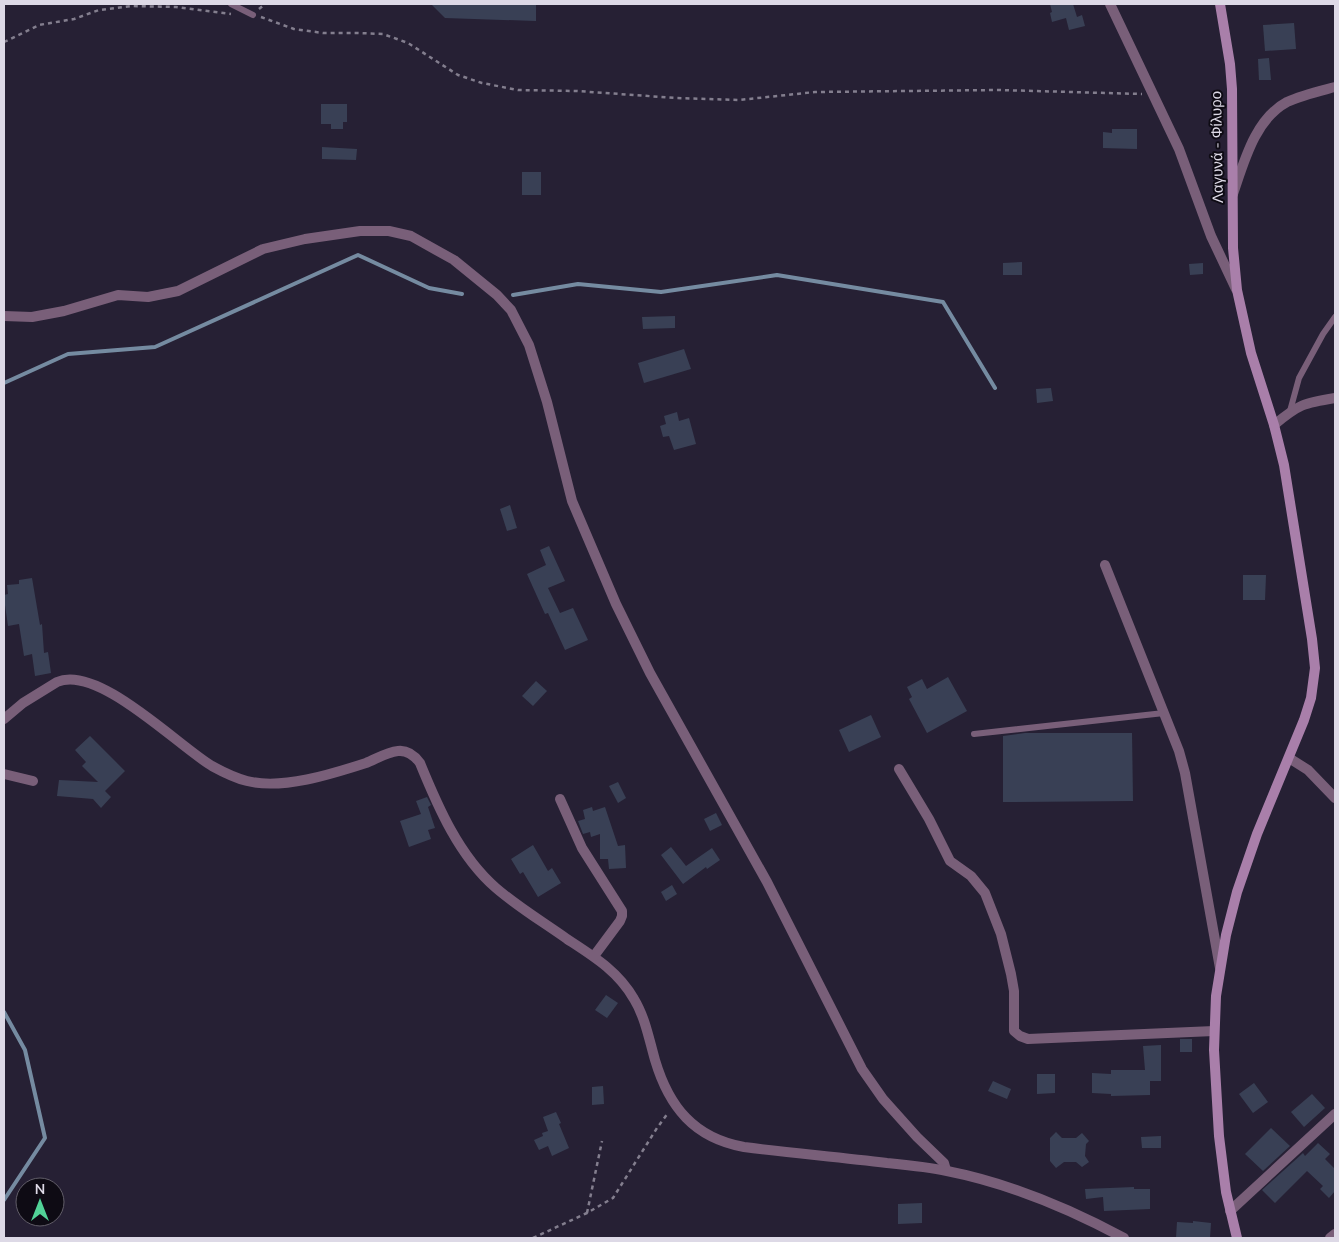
<svg xmlns="http://www.w3.org/2000/svg" width="1339" height="1242" font-family="'Nunito Sans',sans-serif">
	<style>
		.lines { fill: none; stroke-linecap: round; stroke-linejoin: round }
		.stream { stroke: #758ba1; stroke-width: 4 }
		.building { fill: #394055 }
		.path { stroke: #837e8e; stroke-width: 2.5; stroke-dasharray: 4 4; stroke-linecap: butt }
		.lane { stroke: #795f79; stroke-width: 6 }
		.street { stroke: #795f79; stroke-width: 10 }
		.secondary { stroke: #a97faa; stroke-width: 10 }
		.labels { text-anchor: middle; stroke-width: 4; stroke-linejoin: round; paint-order: stroke }
		.street-label { font-size: 15px; fill: #ddd9e6; stroke: #0e0b14 }
	</style>
	<rect width="100%" height="100%" fill="#262034"/>
	<g class="lines">
		<!-- stream -->
		<g class="stream">
			<polyline points="513,295 578,284 661,292 777,275 943,302 995,388"/>
			<polyline points="4,383 68,354 155,347 358,255 429,288 462,294"/>
			<polyline points="4,1012 25,1050 45,1138 4,1200"/>
		</g>
	</g>
	<!-- building -->
	<g class="building">
		<polygon points="431,4 536,4 536,21 445,18"/>
		<polygon points="1050,4 1073,4 1077,17 1082,15 1085,26 1069,30 1066,18 1052,22 1050,13 1052,12"/>
		<polygon points="1294,23 1296,49 1265,51 1263,25"/>
		<polygon points="1269,58 1271,80 1259,80 1258,59"/>
		<polygon points="321,104 347,104 347,122 343,122 343,129 331,129 331,124 321,124"/>
		<polygon points="1112,129 1137,129 1137,149 1103,148 1103,132 1112,133"/>
		<polygon points="322,147 357,149 356,160 322,159"/>
		<rect x="522" y="172" width="19" height="23"/>
		<polygon points="1022,262 1022,275 1003,275 1003,263"/>
		<polygon points="1203,263 1203,274 1190,275 1189,264"/>
		<polygon points="675,316 675,328 643,329 642,317"/>
		<polygon points="684,349 691,369 644,383 638,363"/>
		<polygon points="1051,388 1053,401 1037,403 1036,389"/>
		<polygon points="677,412 679,421 689,418 696,444 674,450 669,436 663,437 660,426 666,424 664,416"/>
		<polygon points="510,505 517,528 507,531 500,509"/>
		<polygon points="549,546 565,581 548,588 560,613 573,608 588,640 565,650 548,613 545,614 527,574 546,565 540,550"/>
		<polygon points="1243,575 1266,575 1265,600 1243,600"/>
		<polygon points="32,578 40,625 42,624 44,653 48,652 51,673 35,676 32,654 24,656 19,624 8,626 4,598 4,595 8,594 7,585 19,584 19,580"/>
		<polygon points="948,677 967,711 927,733 909,699 912,697 907,687 922,679 927,689"/>
		<polygon points="536,681 547,691 533,706 522,696"/>
		<polygon points="871,715 881,737 849,752 839,730"/>
		<polygon points="1025,733 1132,733 1133,801 1003,802 1003,736"/>
		<polygon points="90,736 125,771 105,791 111,797 101,808 93,799 57,796 59,780 98,782 82,766 86,762 75,750"/>
		<polygon points="618,782 626,798 618,803 609,786"/>
		<polygon points="427,797 431,805 428,807 435,828 428,830 431,839 409,847 400,821 421,814 416,801"/>
		<polygon points="592,807 593,811 605,807 618,846 625,845 626,868 609,869 608,859 600,859 600,834 591,837 590,832 583,834 578,821 585,819 583,810"/>
		<polygon points="716,813 722,825 710,831 704,819"/>
		<polygon points="533,845 548,871 552,868 561,883 538,897 523,872 520,874 511,859"/>
		<polygon points="671,847 686,866 712,848 720,860 707,869 706,867 683,884 661,855"/>
		<polygon points="672,885 677,894 666,901 661,892"/>
		<polygon points="606,995 618,1003 607,1018 595,1010"/>
		<rect x="1180" y="1039" width="12" height="13"/>
		<polygon points="1161,1045 1161,1081 1150,1081 1150,1095 1111,1096 1111,1094 1092,1093 1092,1073 1111,1074 1111,1070 1145,1070 1143,1046"/>
		<polygon points="1037,1074 1055,1074 1055,1093 1037,1094"/>
		<polygon points="993,1081 1011,1089 1007,1099 988,1091"/>
		<polygon points="1254,1083 1268,1102 1253,1113 1239,1094"/>
		<polygon points="603,1086 604,1104 592,1105 592,1087"/>
		<polygon points="1312,1094 1325,1108 1304,1127 1291,1112"/>
		<polygon points="556,1112 561,1123 559,1124 569,1148 552,1156 548,1146 539,1150 534,1140 543,1136 542,1133 548,1131 543,1117"/>
		<polygon points="1271,1128 1290,1146 1263,1171 1245,1154"/>
		<polygon points="1056,1132 1062,1138 1076,1138 1082,1133 1089,1141 1086,1144 1085,1156 1089,1162 1082,1167 1076,1162 1064,1162 1056,1168 1050,1161 1050,1138"/>
		<polygon points="1161,1136 1161,1148 1142,1148 1141,1137"/>
		<polygon points="1318,1143 1330,1154 1325,1159 1335,1169 1335,1191 1329,1198 1320,1189 1323,1186 1307,1171 1275,1203 1262,1190 1303,1153 1305,1156"/>
		<polygon points="1134,1187 1134,1189 1150,1189 1150,1209 1104,1211 1103,1197 1086,1199 1085,1189"/>
		<polygon points="922,1203 922,1223 898,1224 898,1204"/>
		<polygon points="1193,1221 1211,1223 1210,1238 1176,1238 1177,1222 1193,1223"/>
	</g>
	<g class="lines">
		<!-- path -->
		<g class="path">
			<polyline points="259,9 265,4"/>
			<polyline points="261,17 294,29 323,33 358,33 383,34 408,43 458,75 482,83 518,90 577,91 676,98 739,100 815,92 999,90 1142,94"/>
			<polyline points="4,42 39,25 74,19 99,10 132,6 176,7 231,14"/>
			<polyline points="587,1213 602,1141"/>
			<polyline points="533,1238 587,1213 613,1198 657,1128 668,1113"/>
		</g>
		<!-- lane -->
		<g class="lane">
			<polyline points="231,4 253,15"/>
			<polyline points="1290,411 1299,378 1323,334 1335,317"/>
			<polyline points="974,734 1164,713"/>
		</g>
		<!-- street -->
		<g class="street">
			<polyline points="1110,4 1179,149 1211,236 1236,289"/>
			<path d="M 1233,194 C 1244,162 1255,119 1287,102 C 1302,95 1320,91 1335,87"/>
			<polyline points="4,316 32,317 64,311 118,295 148,297 178,291 263,249 305,239 360,231 389,231 411,236 454,260 497,295 511,310 529,345 547,402 572,501 616,604 650,673 767,882 862,1069 883,1099 917,1137 944,1163 946,1170"/>
			<path d="M 1274,425 C 1299,404 1304,403 1335,398"/>
			<polyline points="1105,565 1179,751 1185,773 1220,968"/>
			<path d="M 4,719 L 23,703 L 57,682 C 98,664 178,746 212,766 C 223,772 235,778 247,781 C 282,790 332,774 366,763 C 376,759 387,752 398,751 C 407,750 414,755 420,763 C 438,807 459,856 496,888 C 518,907 543,922 567,939 C 593,956 618,971 634,999 C 645,1017 649,1039 655,1060 C 669,1107 694,1138 744,1147 C 791,1153 839,1157 887,1163 C 907,1165 928,1167 947,1171 C 1008,1183 1070,1209 1124,1238"/>
			<polyline points="1289,758 1308,770 1335,798"/>
			<polyline points="899,769 929,819 950,861 971,876 985,893 1001,934 1011,974 1014,991 1014,1031 1020,1036 1028,1039 1214,1031"/>
			<polyline points="4,774 33,781"/>
			<polyline points="560,799 582,848 622,911 622,916 620,921 594,956"/>
			<polyline points="1230,1211 1335,1114"/>
			<polyline points="1330,1238 1335,1234"/>
		</g>
		<!-- secondary -->
		<polyline class="secondary" points="1220,4 1230,64 1232,89 1233,248 1237,290 1251,353 1274,425 1284,465 1312,639 1315,668 1311,698 1304,720 1257,834 1237,892 1226,935 1216,996 1214,1050 1219,1136 1226,1192 1237,1238"/>
	</g>
	<g class="labels">
		<!-- street labels -->
		<g class="street-label">
			<text transform="translate(1217 147) rotate(-91)" y="5">Λαγυνά - Φίλυρο</text>
		</g>
	</g>
	<!-- border -->
	<rect width="1339" height="1242" fill="none" stroke="#ddd9e6" stroke-width="10"/>
	<!-- north arrow -->
	<g transform="translate(40 1202)"><circle r="24" fill="#0e0b14" stroke="#615d68"/>
	<path d="M0-4L9 19L0 12L-9 19Z" fill="#51d397"/>
	<text y="-8" font-size="14" font-weight="bold" text-anchor="middle" fill="#ddd9e6">N</text>
	</g>
</svg>
